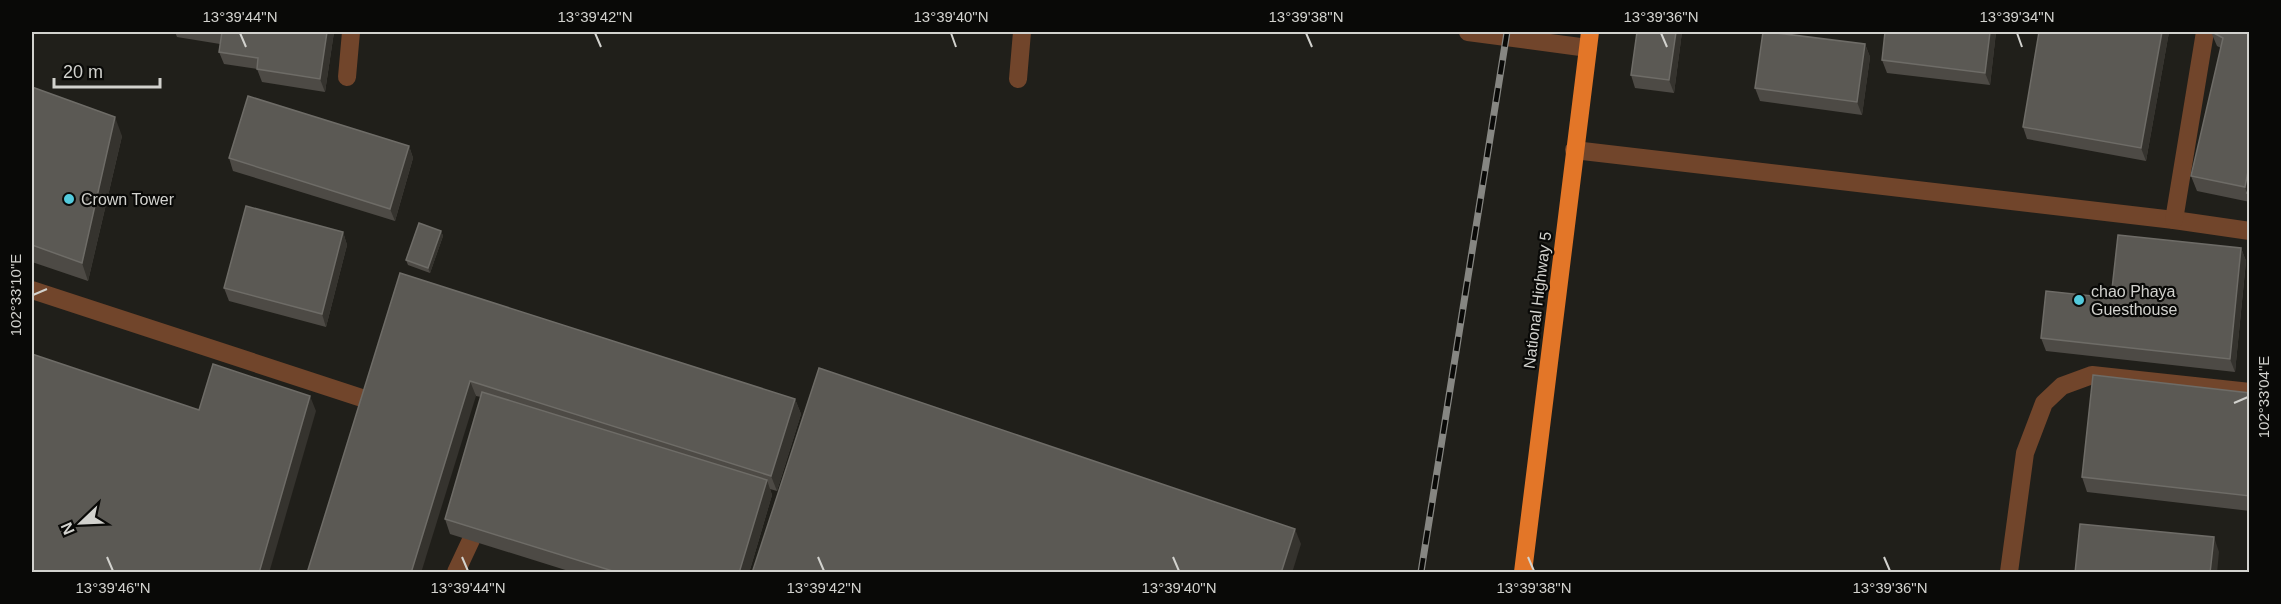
<svg xmlns="http://www.w3.org/2000/svg" width="2281" height="604" font-family="Arial,sans-serif">
	<style>
		.lines { fill: none; stroke-linecap: round; stroke-linejoin: round }
		.minor { stroke: #71452b; stroke-width: 18 }
		.highway { stroke: #e37628; stroke-width: 18 }
		.rail-casing { stroke: #868682; stroke-width: 7 }
		.rail { stroke: #090907; stroke-width: 4.5; stroke-dasharray: 14; stroke-linecap: butt }
		.wall { fill: #4d4a45 }
		.shaded-wall { fill: #35332e }
		.building { fill: #5b5954; stroke: #6e6c67; stroke-width: 1.5 }
		.ticks { fill: none; stroke: #d2d2ce; stroke-width: 2 }
		.poi-dot { fill: #53cadc; stroke: #090907; stroke-width: 2 }
		.labels { text-anchor: middle; stroke-width: 4.5; stroke-linejoin: round; paint-order: stroke }
		.poi-label { font-size: 16px; fill: #d2d2ce; stroke: #090907; text-anchor: start }
		.street-label { font-size: 16px; fill: #d2d2ce; stroke: #090907 }
		.neatline { fill: none; stroke: #d2d2ce; stroke-width: 2 }
		.ticks-label { font-size: 15px; text-anchor: middle; fill: #d2d2ce }
	</style>
	<rect width="100%" height="100%" fill="#201f1a"/>
	<g class="lines">
		<!-- minor -->
		<g class="minor">
			<polyline points="1468,32 1588,48"/>
			<polyline points="347,77 351,32"/>
			<polyline points="1018,79 1022,32"/>
			<polyline points="1574,150 2174,220 2250,231"/>
			<polyline points="2174,220 2205,32"/>
			<polyline points="32,290 371,401"/>
			<polyline points="456,572 471,540"/>
			<polyline points="2009,572 2025,453 2044,403 2062,386 2092,375 2250,392"/>
		</g>
		<!-- highway -->
		<polyline class="highway" points="1523,572 1590,32"/>
		<defs>
			<polyline id="rail" points="1421,572 1507,32"/>
		</defs>
		<!-- rail casing -->
		<use href="#rail" class="rail-casing"/>
		<!-- rail -->
		<use href="#rail" class="rail"/>
	</g>
	<!-- wall -->
	<g class="wall">
		<polygon points="175,32 334,32 325,92 262,82 257,69 224,64 219,52 220,44 177,37"/>
		<polygon points="1637,32 1682,32 1674,93 1635,88 1631,75"/>
		<polygon points="1865,32 1881,32 1881,33"/>
		<polygon points="1996,32 1990,85 1887,73 1882,60"/>
		<polygon points="2169,32 2146,161 2027,139 2023,127"/>
		<polygon points="2211,32 2250,32 2250,202 2197,191 2191,176 2221,48 2217,46"/>
		<polygon points="1865,44 1870,57 1862,115 1760,101 1755,88"/>
		<polygon points="32,87 122,136 88,281 32,262"/>
		<polygon points="409,146 413,158 395,221 233,171 229,158"/>
		<polygon points="441,231 443,236 430,273 408,265 406,260"/>
		<polygon points="343,232 347,245 326,327 229,301 224,288"/>
		<polygon points="2241,248 2246,261 2235,372 2046,351 2041,338 2111,298"/>
		<polygon points="400,273 795,399 801,414 777,491 770,489 772,495 749,573 575,573 450,534 445,519 481,397 476,396"/>
		<polygon points="2250,393 2250,511 2087,492 2082,477"/>
	</g>
	<!-- shaded-wall -->
	<g class="shaded-wall">
		<polygon points="327,32 334,32 325,92 320,79"/>
		<polygon points="1676,32 1682,32 1674,93 1669,80"/>
		<polygon points="1990,32 1996,32 1990,85 1985,73"/>
		<polygon points="2162,32 2169,32 2146,161 2141,148"/>
		<polygon points="1865,44 1870,57 1862,115 1857,102"/>
		<polygon points="115,117 122,136 88,281 82,263"/>
		<polygon points="409,146 413,158 395,221 390,209"/>
		<polygon points="2250,161 2250,194 2247,193 2245,187"/>
		<polygon points="441,231 443,236 430,273 428,268"/>
		<polygon points="343,232 347,245 326,327 322,314"/>
		<polygon points="2241,248 2246,261 2235,372 2230,359"/>
		<polygon points="470,381 476,396 421,573 411,573"/>
		<polygon points="310,396 316,411 269,573 259,573"/>
		<polygon points="795,399 801,414 777,491 771,476"/>
		<polygon points="767,480 772,495 749,573 739,573"/>
		<polygon points="1295,529 1301,544 1292,573 1281,573"/>
		<polygon points="2214,537 2219,552 2217,573 2210,573"/>
	</g>
	<!-- building -->
	<g class="building">
		<polygon points="217,32 327,32 320,79 257,69 258,58 219,52 222,32"/>
		<polygon points="1637,32 1676,32 1669,80 1631,75"/>
		<polygon points="1763,32 1769,32 1865,44 1857,102 1755,88"/>
		<polygon points="1885,32 1990,32 1985,73 1882,60"/>
		<polygon points="2039,32 2162,32 2141,148 2023,127"/>
		<polygon points="2212,32 2250,32 2250,161 2245,187 2191,176 2223,38"/>
		<polygon points="32,87 115,117 82,263 32,245"/>
		<polygon points="248,96 409,146 390,209 229,158"/>
		<polygon points="2250,184 2250,194 2247,193"/>
		<polygon points="246,206 343,232 322,314 224,288"/>
		<polygon points="419,223 441,231 428,268 406,260"/>
		<polygon points="2118,235 2241,248 2230,359 2041,338 2046,291 2111,298"/>
		<polygon points="400,273 795,399 771,476 470,381 411,573 307,573"/>
		<polygon points="32,354 199,410 213,364 310,396 259,573 32,573"/>
		<polygon points="819,368 1295,529 1281,573 752,573"/>
		<polygon points="2093,375 2250,393 2250,496 2082,477"/>
		<polygon points="482,392 767,480 739,573 619,573 445,519"/>
		<polygon points="2080,524 2214,537 2210,573 2075,573"/>
	</g>
	<!-- ticks -->
	<path class="ticks" d="M 240,33 L 246,47M 595,33 L 601,47M 951,33 L 956,47M 1306,33 L 1312,47M 1661,33 L 1667,47M 2017,33 L 2022,47M 33,295 L 47,289M 2234,403 L 2248,397M 107,557 L 113,571M 462,557 L 468,571M 818,557 L 824,571M 1173,557 L 1179,571M 1528,557 L 1534,571M 1884,557 L 1890,571"/>
	<!-- markers -->
	<g class="poi-dot">
		<circle cx="69" cy="199" r="6"/>
		<circle cx="2079" cy="300" r="6"/>
	</g>
	<g class="labels">
		<!-- poi labels -->
		<g class="poi-label">
			<text x="81" y="205">Crown Tower</text>
			<text x="2091" y="297">chao Phaya<tspan x="2091" dy="18">Guesthouse</tspan></text>
		</g>
		<!-- street labels -->
		<g class="street-label">
			<text transform="translate(1537 300) rotate(-83)" y="6">National Highway 5</text>
		</g>
	</g>
	<!-- border -->
	<rect width="2281" height="604" fill="none" stroke="#090907" stroke-width="66"/>
	<!-- north arrow -->
	<g transform="translate(81 523) rotate(247)" stroke="#090907" stroke-width="4.5" paint-order="stroke">
	<path d="M0-4.5L10 22L0 15L-10 22Z" fill="#d2d2ce"/>
	<text y="-9" font-size="16" font-weight="bold" text-anchor="middle" fill="#d2d2ce">N</text>
	</g>
	<!-- scale -->
	<path d="M54 78v9h106v-9" fill="none" stroke="#d2d2ce" stroke-width="3"/>
	<text x="63" y="78" font-size="18" fill="#d2d2ce" stroke="#090907" stroke-width="4.5" paint-order="stroke">20 m</text>
	<rect x="33" y="33" width="2215" height="538" class="neatline"/>
	<g class="ticks-label">
		<text x="240" y="22">13°39'44"N</text>
		<text x="595" y="22">13°39'42"N</text>
		<text x="951" y="22">13°39'40"N</text>
		<text x="1306" y="22">13°39'38"N</text>
		<text x="1661" y="22">13°39'36"N</text>
		<text x="2017" y="22">13°39'34"N</text>
		<text transform="translate(16 295) rotate(-90)" y="5">102°33'10"E</text>
		<text transform="translate(2264 397) rotate(-90)" y="5">102°33'04"E</text>
		<text x="113" y="593">13°39'46"N</text>
		<text x="468" y="593">13°39'44"N</text>
		<text x="824" y="593">13°39'42"N</text>
		<text x="1179" y="593">13°39'40"N</text>
		<text x="1534" y="593">13°39'38"N</text>
		<text x="1890" y="593">13°39'36"N</text>
	</g>
</svg>
